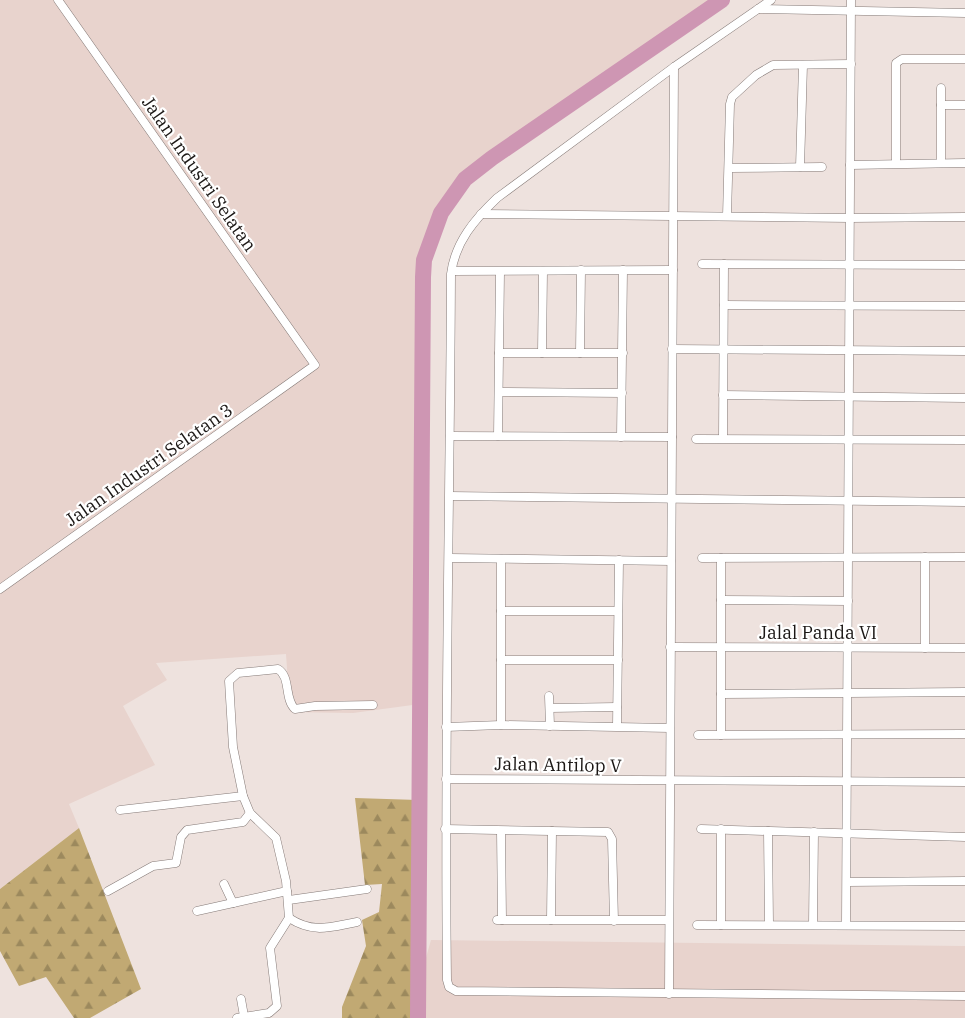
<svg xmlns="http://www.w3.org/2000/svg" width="965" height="1018" font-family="'IBM Plex Serif',serif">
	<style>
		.built { fill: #e8d3cd }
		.forest { fill: url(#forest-firs) }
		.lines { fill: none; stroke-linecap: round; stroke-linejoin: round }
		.river { stroke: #ce96b3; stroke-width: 16 }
		.minor-casing { stroke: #857a77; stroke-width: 9 }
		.minor { stroke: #fff; stroke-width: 8 }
		.labels { text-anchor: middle; stroke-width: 4.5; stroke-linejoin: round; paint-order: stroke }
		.street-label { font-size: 18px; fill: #1b1715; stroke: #fff }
	</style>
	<defs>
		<pattern id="forest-firs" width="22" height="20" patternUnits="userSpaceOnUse" patternTransform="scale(1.25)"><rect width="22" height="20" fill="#c1a973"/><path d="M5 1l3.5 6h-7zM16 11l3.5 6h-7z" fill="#9c895d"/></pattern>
	</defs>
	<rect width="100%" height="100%" fill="#eee2de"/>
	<!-- built -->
	<g class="built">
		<polygon points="0,0 722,0 465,179 441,213 429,247 424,268 420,704 353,713 290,712 286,654 156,663 167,680 123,706 155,765 69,804 79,828 0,889"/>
		<polygon points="431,940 965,946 965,1018 418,1018 418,986"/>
	</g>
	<!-- forest -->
	<g class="forest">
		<polygon points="355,798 418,800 418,1018 342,1018 342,1007 366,946 362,920 379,912 382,884 365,885"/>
		<polygon points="79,828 141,989 90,1018 74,1018 46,977 19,986 0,951 0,889"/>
	</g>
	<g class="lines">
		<!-- river -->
		<polyline class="river" points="418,1018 423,277 424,260 441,213 465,179 492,158 722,0"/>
		<defs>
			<g id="minor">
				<path d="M 771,0 L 674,67 L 497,198 C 475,219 455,242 451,274 C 450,509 444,744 447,980 L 449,987 L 456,991 L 965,996"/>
				<polyline points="758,9 965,13"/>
				<polyline points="941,105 965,105"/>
				<polyline points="896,163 896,63 902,59 965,59"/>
				<polyline points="941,163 941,88"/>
				<polyline points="850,165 965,163"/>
				<polyline points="800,167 803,65"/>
				<polyline points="730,168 822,167"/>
				<polyline points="481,214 850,218 965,217"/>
				<polyline points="727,216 730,104 732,97 756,75 773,65 851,64"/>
				<polyline points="702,264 965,265"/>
				<polyline points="452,271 673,270"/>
				<polyline points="724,305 965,306"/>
				<polyline points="672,349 965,351"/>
				<polyline points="499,353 623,353"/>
				<polyline points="542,353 543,271"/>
				<polyline points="580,353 581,270"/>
				<polyline points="499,392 622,393"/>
				<polyline points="723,395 965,398"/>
				<polyline points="450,436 672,437"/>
				<polyline points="498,436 500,272"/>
				<polyline points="621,437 623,270"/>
				<polyline points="723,438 724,264"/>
				<polyline points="696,439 965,440"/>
				<polyline points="450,496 965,502"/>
				<polyline points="925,557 925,648"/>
				<polyline points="450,558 671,561"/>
				<polyline points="702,558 965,557"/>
				<polyline points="0,589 315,365 58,0"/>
				<polyline points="721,600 848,601"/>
				<polyline points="501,611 618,611"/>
				<polyline points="670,647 965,648"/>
				<polyline points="501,660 618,660"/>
				<polyline points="721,694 965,692"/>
				<polyline points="549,696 550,726"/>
				<polyline points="550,708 617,707"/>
				<polyline points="501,725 501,559"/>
				<polyline points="617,726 619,560"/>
				<polyline points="446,727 501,725 670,728"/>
				<polyline points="698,735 965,734"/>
				<polyline points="721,735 721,558"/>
				<polyline points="446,779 965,782"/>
				<polyline points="120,810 243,796"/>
				<polyline points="445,829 608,832 612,839 614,921"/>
				<polyline points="701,829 965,837"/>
				<polyline points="721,829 721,925"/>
				<polyline points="501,831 502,920"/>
				<polyline points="768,831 769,924"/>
				<polyline points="847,882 965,881"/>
				<polyline points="224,884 233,903 287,891"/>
				<polyline points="108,891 153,866 176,863 181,837 187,830 243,822 250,813"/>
				<polyline points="289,900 367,889"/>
				<polyline points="197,911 233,903"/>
				<path d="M 289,918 C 314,934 330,927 357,922"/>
				<polyline points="497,920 668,920"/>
				<polyline points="551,920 552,831"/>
				<polyline points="697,925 965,926"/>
				<polyline points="813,925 814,832"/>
				<polyline points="846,925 851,0"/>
				<polyline points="669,994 674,67"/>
				<polyline points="241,999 244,1016"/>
				<path d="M 237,1018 L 269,1013 L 277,1006 L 270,948 L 289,918 L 286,881 L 276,838 L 250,813 L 243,796 L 233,747 L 229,681 L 238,673 L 278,669 C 291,677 284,699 295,709 L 315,706 L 373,705"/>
			</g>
		</defs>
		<!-- minor casing -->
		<use href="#minor" class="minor-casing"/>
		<!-- minor -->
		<use href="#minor" class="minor"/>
	</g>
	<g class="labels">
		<!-- street labels -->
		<g class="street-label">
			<text transform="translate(199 174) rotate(55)" y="6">Jalan Industri Selatan</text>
			<text transform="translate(149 465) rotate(-35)" y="6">Jalan Industri Selatan 3</text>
			<text x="818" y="639">Jalal Panda VI</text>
			<text transform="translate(558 765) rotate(1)" y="6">Jalan Antilop V</text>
		</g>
	</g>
</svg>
